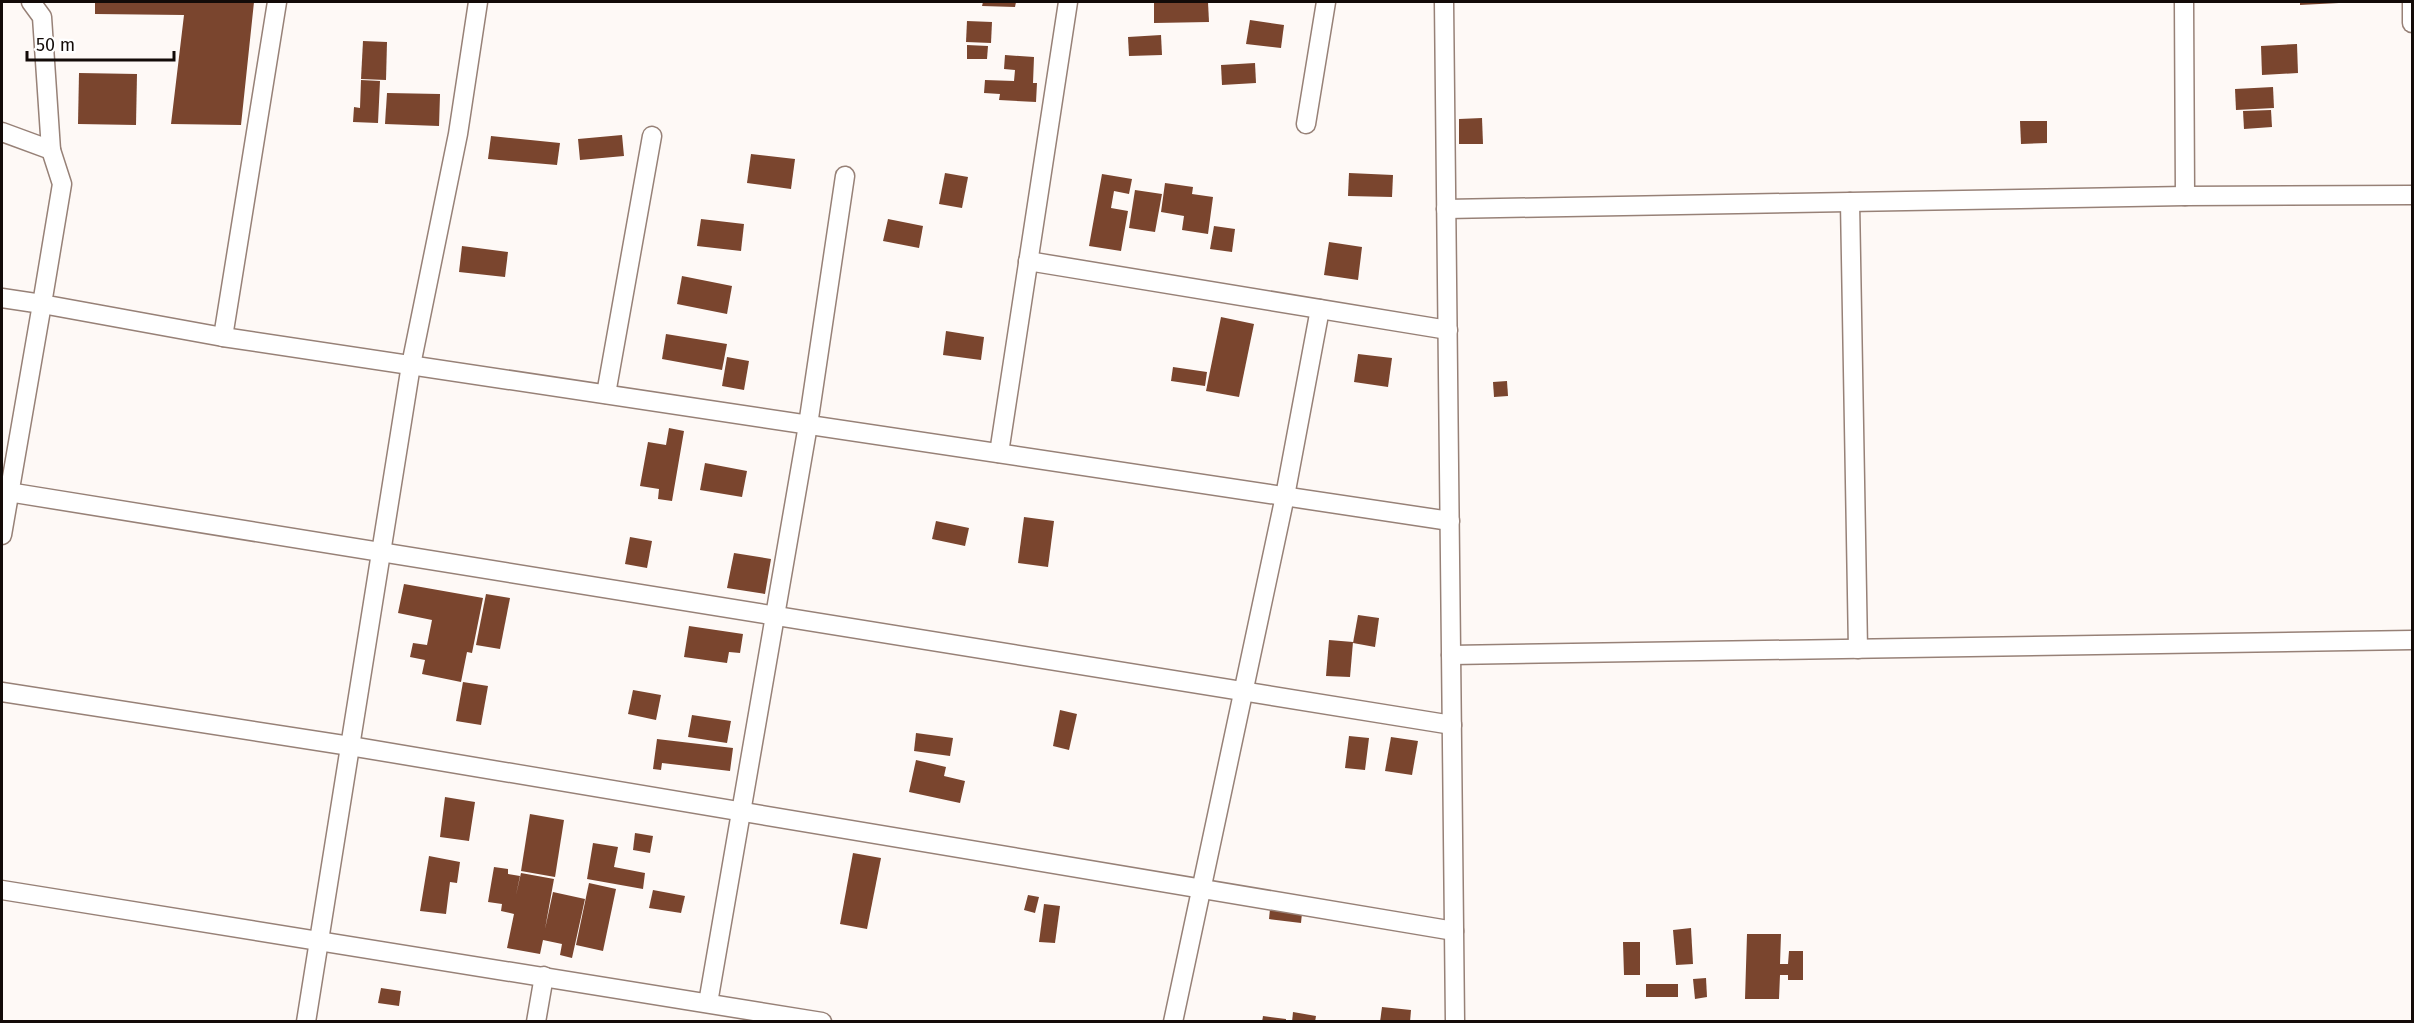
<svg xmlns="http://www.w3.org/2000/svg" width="2414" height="1023" font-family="'Fira Sans',sans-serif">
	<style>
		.building { fill: #7a452e }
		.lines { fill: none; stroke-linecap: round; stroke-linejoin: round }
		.minor-casing { stroke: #978177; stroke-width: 21 }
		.minor { stroke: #fff; stroke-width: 18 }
	</style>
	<rect width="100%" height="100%" fill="#fef9f6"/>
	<!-- building -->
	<g class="building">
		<polygon points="95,2 254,2 241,125 171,124 184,15 95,14"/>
		<polygon points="983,2 1016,2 1015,7 982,6"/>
		<polygon points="1154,2 1208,2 1209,22 1154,23"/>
		<polygon points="2300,2 2339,2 2339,3 2300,5"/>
		<polygon points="1250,20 1284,25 1281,48 1246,44"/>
		<polygon points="967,21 992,22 991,43 966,42"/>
		<polygon points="1161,35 1162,55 1129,56 1128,37"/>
		<polygon points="363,41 387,42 386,80 361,79"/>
		<polygon points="2297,44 2298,73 2262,75 2261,46"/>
		<polygon points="967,45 988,46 987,59 967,59"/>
		<polygon points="1005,55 1034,57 1033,83 1037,83 1036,102 999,100 1000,94 984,93 985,80 1014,81 1015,70 1004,69"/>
		<polygon points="1255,63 1256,83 1222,85 1221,65"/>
		<polygon points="79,73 137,74 136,125 78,124"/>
		<polygon points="361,80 380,81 378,123 353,122 354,107 360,108"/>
		<polygon points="2273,87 2274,108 2236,110 2235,89"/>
		<polygon points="387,93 440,94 439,126 385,124"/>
		<polygon points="2271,110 2272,127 2244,129 2243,111"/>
		<polygon points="1482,118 1483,144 1459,144 1459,119"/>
		<polygon points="2020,121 2047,121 2047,143 2021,144"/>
		<polygon points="622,135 624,156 580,160 578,139"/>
		<polygon points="491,136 560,143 557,165 488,159"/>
		<polygon points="751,154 795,159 791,189 747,183"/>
		<polygon points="945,173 968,177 962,208 939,204"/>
		<polygon points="1349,173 1393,175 1392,197 1348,196"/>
		<polygon points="1102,174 1132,179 1129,194 1114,191 1111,208 1128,211 1121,251 1089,246"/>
		<polygon points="1165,183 1193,187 1192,194 1213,197 1208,234 1182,230 1184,216 1161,212"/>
		<polygon points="1135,190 1162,194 1155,232 1129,228"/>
		<polygon points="701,219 744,224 741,251 697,246"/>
		<polygon points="888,219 923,226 919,248 883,241"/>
		<polygon points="1214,226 1235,229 1232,252 1210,249"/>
		<polygon points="1329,242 1362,247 1358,280 1324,275"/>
		<polygon points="462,246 508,252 505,277 459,272"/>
		<polygon points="682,276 732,286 727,314 677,304"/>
		<polygon points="1221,317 1254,324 1239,397 1206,391"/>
		<polygon points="946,331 984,337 981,360 943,355"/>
		<polygon points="666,334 727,344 722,370 662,359"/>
		<polygon points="1358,354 1392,358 1388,387 1354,382"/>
		<polygon points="727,357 749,361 744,390 722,386"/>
		<polygon points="1173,367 1207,372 1205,386 1171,381"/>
		<polygon points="1507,381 1508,396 1494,397 1493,382"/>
		<polygon points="669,428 684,431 672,501 658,499 659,489 640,486 648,442 666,445"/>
		<polygon points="705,463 747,471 742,497 700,490"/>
		<polygon points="1024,517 1054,521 1048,567 1018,563"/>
		<polygon points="936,521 969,528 965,546 932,539"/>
		<polygon points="630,537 652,541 647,568 625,564"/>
		<polygon points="734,553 771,559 765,594 727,588"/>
		<polygon points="404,584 483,598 472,653 467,652 461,682 422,674 425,660 410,657 413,643 427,645 432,620 398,613"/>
		<polygon points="486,594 510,598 500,649 476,645"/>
		<polygon points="1358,615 1379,618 1375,647 1353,643"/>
		<polygon points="689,626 743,634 740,653 729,652 727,663 684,657"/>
		<polygon points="1329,640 1353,642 1350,677 1326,676"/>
		<polygon points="463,682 488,686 481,725 456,721"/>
		<polygon points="633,690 661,695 656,720 628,714"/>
		<polygon points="1060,710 1077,714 1069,750 1053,746"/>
		<polygon points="692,715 731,721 727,743 688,737"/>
		<polygon points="916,733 953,738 950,756 914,751"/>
		<polygon points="1349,736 1369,738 1365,770 1345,768"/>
		<polygon points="1391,737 1418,741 1412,775 1385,771"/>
		<polygon points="657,739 733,748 730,771 662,763 661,770 653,769"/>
		<polygon points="916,760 946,767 944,776 965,781 960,803 909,792"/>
		<polygon points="445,797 475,802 469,841 440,837"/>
		<polygon points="530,814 564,820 555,877 521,871"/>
		<polygon points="635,833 653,836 650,853 633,850"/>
		<polygon points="593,843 618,847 614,867 645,873 643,889 587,879"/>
		<polygon points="853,853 881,858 867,929 840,924"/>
		<polygon points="429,856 460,862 457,883 450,882 446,914 420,911"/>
		<polygon points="494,867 508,869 508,874 520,876 516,895 521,873 554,879 545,929 553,892 585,899 572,958 560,955 562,944 543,940 540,954 507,948 514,914 501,911 502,904 488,902"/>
		<polygon points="589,883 616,889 603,951 576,945"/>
		<polygon points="653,890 685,896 681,913 649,908"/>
		<polygon points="1028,895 1039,897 1035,913 1024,910"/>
		<polygon points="1044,904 1060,906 1055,943 1039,942"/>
		<polygon points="1270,909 1302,913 1301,923 1269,919"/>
		<polygon points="1691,928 1693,964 1676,965 1673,930"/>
		<polygon points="1747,934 1781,934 1780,964 1788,964 1789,951 1803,951 1803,980 1788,980 1788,975 1780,975 1779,999 1745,999"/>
		<polygon points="1623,942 1640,942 1640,975 1624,975"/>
		<polygon points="1706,978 1707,997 1695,999 1693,979"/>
		<rect x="1646" y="984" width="32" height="13"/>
		<polygon points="381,988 401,991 399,1006 378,1003"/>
		<polygon points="1382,1007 1411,1010 1410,1022 1380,1022"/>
		<polygon points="1293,1012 1316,1016 1315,1022 1292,1022"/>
		<polygon points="1263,1016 1286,1019 1286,1022 1262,1022"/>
	</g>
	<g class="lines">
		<defs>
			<g id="minor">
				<polyline points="31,2 42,17 51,150"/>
				<polyline points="1444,2 1455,1022"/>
				<polyline points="2184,2 2185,196"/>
				<polyline points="2412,2 2412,23"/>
				<polyline points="1306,124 1326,2"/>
				<polyline points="2,132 51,150 62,184 42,304 223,337 1450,521"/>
				<polyline points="1850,202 1858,649"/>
				<polyline points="1446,209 2185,196 2412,195"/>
				<polyline points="1028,261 1448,330"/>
				<polyline points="2,298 42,304 2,535"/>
				<polyline points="223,337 277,2"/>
				<polyline points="606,394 652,136"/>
				<polyline points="999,453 1068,2"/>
				<polyline points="2,491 1452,725"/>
				<polyline points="1451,655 2412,640"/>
				<polyline points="2,692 350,746 1454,931"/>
				<polyline points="2,890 822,1022"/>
				<polyline points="708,1003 808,425 845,176"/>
				<polyline points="306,1022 411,365 458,134 478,2"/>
				<polyline points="536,1022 544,976"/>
				<polyline points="1173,1022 1285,496 1320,309"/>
			</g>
		</defs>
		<!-- minor casing -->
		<use href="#minor" class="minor-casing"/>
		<!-- minor -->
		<use href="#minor" class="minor"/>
	</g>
	<!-- border -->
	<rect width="2414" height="1023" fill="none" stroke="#130b08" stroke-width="6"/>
	<!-- scale -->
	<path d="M27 51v9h147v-9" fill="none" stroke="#130b08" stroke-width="3"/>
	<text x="36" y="51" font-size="18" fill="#130b08" stroke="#ffffff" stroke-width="4.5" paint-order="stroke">50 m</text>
</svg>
